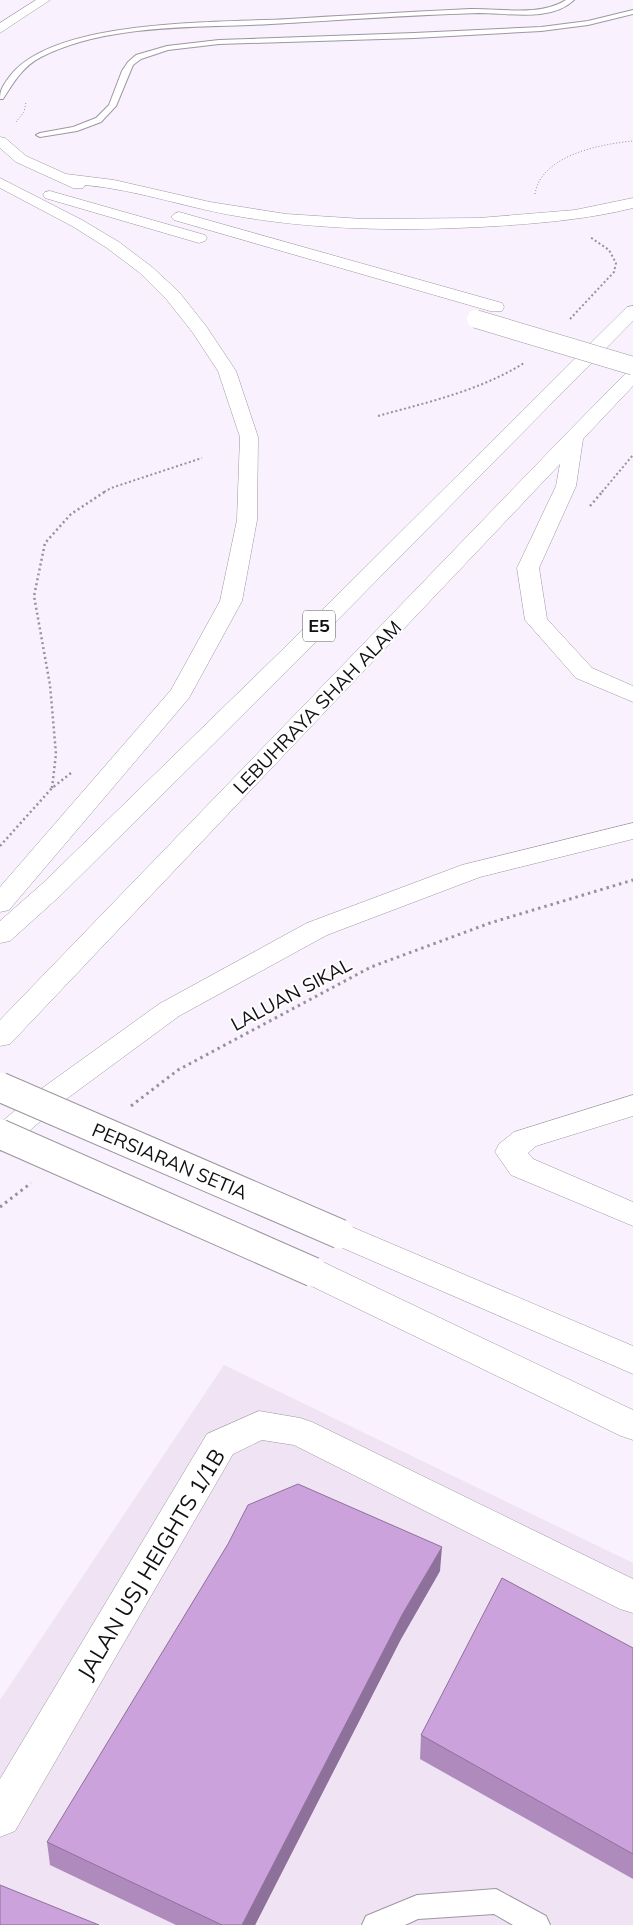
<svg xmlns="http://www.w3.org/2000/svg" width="633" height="1925" font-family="Mulish,sans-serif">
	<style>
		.built { fill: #efe3f4 }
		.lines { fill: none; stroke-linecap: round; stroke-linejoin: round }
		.service-casing { stroke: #9e97a1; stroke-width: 2 }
		.minor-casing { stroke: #9e97a1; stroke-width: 1 }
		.secondary-casing { stroke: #9e97a1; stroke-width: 1 }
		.motorway-casing { stroke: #9e97a1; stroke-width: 1 }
		.path-far3 { stroke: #97929a; stroke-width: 1; stroke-dasharray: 1 2; stroke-linecap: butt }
		.path-far2 { stroke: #97929a; stroke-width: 2; stroke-dasharray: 2 2.5; stroke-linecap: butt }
		.path-far1 { stroke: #97929a; stroke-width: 2.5; stroke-dasharray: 2 3; stroke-linecap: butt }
		.path { stroke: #97929a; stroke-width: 3; stroke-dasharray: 2.5 4; stroke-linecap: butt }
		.service { fill: #fff; fill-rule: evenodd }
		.minor { fill: #fff; fill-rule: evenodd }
		.secondary { fill: #fff; fill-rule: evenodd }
		.motorway { fill: #fff; fill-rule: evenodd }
		.secondary-bridge-casing { stroke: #9e97a1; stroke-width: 31; stroke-linecap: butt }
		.motorway-bridge-casing { stroke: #9e97a1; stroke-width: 19; stroke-linecap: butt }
		.secondary-bridge { stroke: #fff; stroke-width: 29 }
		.motorway-bridge { stroke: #fff; stroke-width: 18 }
		.wall { fill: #af8bbd }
		.shaded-wall { fill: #8e719a }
		.building { fill: #cba2dc; stroke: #8e719a }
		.labels { text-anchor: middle; stroke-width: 4; stroke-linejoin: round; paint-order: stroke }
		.shield { fill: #fff; stroke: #59585a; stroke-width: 1 }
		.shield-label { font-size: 18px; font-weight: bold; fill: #121013 }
		.street-label { font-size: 19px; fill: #121013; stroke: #fff }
		.near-street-label { font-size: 22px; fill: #121013; stroke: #fff }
	</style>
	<rect width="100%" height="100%" fill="#f9f1fd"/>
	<!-- built -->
	<polygon class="built" points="224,1365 633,1563 633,1925 0,1925 0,1700"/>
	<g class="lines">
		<defs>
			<g id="service">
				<path d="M 566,0 L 574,0 C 551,22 509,13 479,13 C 410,15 341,20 271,24 C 198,28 108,23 41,57 C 23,66 13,83 3,99 L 0,99 C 0,89 4,84 10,76 C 55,18 219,23 289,19 C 349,15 409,12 470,9 C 500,8 539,17 566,0 Z"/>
				<polygon points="633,10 633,14 588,25 541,31 414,38 219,44 168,50 141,59 133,65 116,106 101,122 77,131 40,137 36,135 40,133 73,127 96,118 109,105 122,71 128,62 136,55 167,46 219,40 414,33 541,27 588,21"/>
				<polygon points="496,1889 546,1916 550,1925 513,1925 494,1914 418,1919 405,1925 362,1925 366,1916 417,1895"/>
			</g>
			<g id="minor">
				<polygon points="633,1095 633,1116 536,1146 528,1153 533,1159 633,1202 633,1226 511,1175 495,1152 499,1144 514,1132"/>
				<polygon points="259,1411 300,1418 312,1422 633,1579 633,1613 620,1609 294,1445 262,1440 233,1454 15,1831 0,1837 0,1779 207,1434"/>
			</g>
			<g id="secondary">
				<polygon points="340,1222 633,1346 633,1374 329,1242 324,1234 329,1226"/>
				<polygon points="313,1260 325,1263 633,1410 633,1440 621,1436 301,1281 297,1272 301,1263"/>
			</g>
			<g id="motorway">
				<polygon points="36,0 50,0 0,33 0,23"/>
				<path d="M 0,137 L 5,138 L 26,156 L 66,174 L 114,180 L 210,202 L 286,214 L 363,219 L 479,218 L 575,210 L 633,198 L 633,208 C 589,219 543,223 498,226 C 415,231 331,231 248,218 C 193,210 140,190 85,185 L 83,188 L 73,188 L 16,162 L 0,148 Z"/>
				<polygon points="0,178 82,220 119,242 152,267 179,292 206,326 236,371 258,437 257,520 242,601 189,698 9,910 0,912 0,887 171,690 220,601 237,520 240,437 218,371 193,333 167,300 140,273 107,248 72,226 0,188"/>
				<polygon points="50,191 205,235 207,238 205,241 199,243 45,198 43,195 45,192"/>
				<polygon points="179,212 502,303 504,307 502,311 490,311 174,220 171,217 174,214"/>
				<polygon points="633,306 633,321 294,664 61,895 10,941 0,943 0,921 43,883 278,654 627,307"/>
				<polygon points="633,371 633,386 583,439 576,486 539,568 547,619 592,668 633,686 633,702 576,678 525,620 517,568 556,486 560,464 10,1044 0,1046 0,1020 567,433 627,372"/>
				<polygon points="633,823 633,839 480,877 327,935 179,1016 61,1103 11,1147 0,1151 0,1123 41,1089 159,1004 307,923 462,865"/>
			</g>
		</defs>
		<!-- service casing -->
		<use href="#service" class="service-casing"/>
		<!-- minor casing -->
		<use href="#minor" class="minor-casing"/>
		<!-- secondary casing -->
		<use href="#secondary" class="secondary-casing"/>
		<!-- motorway casing -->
		<use href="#motorway" class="motorway-casing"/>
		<!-- path-far3 -->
		<g class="path-far3">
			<polyline points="16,122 24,112 26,102"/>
			<path d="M 535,194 C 541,155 601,144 633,141"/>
		</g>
		<!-- path-far2 -->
		<g class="path-far2">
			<polyline points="570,319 614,272 616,263 609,250 590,237"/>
			<path d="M 378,416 C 428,402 479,391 524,363"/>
			<polyline points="104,492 111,488 202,458"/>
			<polyline points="602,492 633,455"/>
		</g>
		<!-- path-far1 -->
		<g class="path-far1">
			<polyline points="590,506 603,491"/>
			<polyline points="52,788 56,754 50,685 34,596 45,543 71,514 106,491"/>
			<polyline points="0,846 52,788 71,773"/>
		</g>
		<!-- path -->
		<g class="path">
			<polyline points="131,1106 178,1070 371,967 490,923 633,880"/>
			<polyline points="0,1207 31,1183"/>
		</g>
		<!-- service -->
		<use href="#service" class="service"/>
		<!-- minor -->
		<use href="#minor" class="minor"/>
		<!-- secondary -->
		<use href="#secondary" class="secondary"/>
		<!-- motorway -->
		<use href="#motorway" class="motorway"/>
		<defs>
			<g id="secondary-bridge">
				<polyline points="0,1087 340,1234"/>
				<polyline points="0,1134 313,1272"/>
			</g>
			<polyline id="motorway-bridge" points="476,319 633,366"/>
		</defs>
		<!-- secondary-bridge casing -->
		<use href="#secondary-bridge" class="secondary-bridge-casing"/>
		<!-- motorway-bridge casing -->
		<use href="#motorway-bridge" class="motorway-bridge-casing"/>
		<!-- secondary-bridge -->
		<use href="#secondary-bridge" class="secondary-bridge"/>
		<!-- motorway-bridge -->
		<use href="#motorway-bridge" class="motorway-bridge"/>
	</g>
	<!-- wall -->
	<g class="wall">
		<polygon points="440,1571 401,1639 255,1925 176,1925 50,1865 47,1842"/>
		<polygon points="633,1648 633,1879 420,1759 421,1735"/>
	</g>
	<!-- shaded-wall -->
	<polygon class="shaded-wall" points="442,1547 440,1571 401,1639 255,1925 242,1925 402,1615"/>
	<!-- building -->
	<g class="building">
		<polygon points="298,1484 442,1547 402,1615 242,1925 222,1925 47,1842 228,1544 248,1505"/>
		<polygon points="502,1578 633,1648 633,1854 421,1735"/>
		<polygon points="0,1885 99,1925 0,1925"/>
	</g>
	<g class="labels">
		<!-- shield labels -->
		<rect class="shield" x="303" y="610.5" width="32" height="31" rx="4"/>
		<g class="shield-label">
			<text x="319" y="632">E5</text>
		</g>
		<!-- street labels -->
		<g class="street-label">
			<text transform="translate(317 707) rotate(-46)" y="7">LEBUHRAYA SHAH ALAM</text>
			<text transform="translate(291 994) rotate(-28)" y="7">LALUAN SIKAL</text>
			<text transform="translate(170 1161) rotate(23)" y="7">PERSIARAN SETIA</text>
		</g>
		<!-- near-street labels -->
		<g class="near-street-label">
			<text transform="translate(151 1564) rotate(-59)" y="8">JALAN USJ HEIGHTS 1/1B</text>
		</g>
	</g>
</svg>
